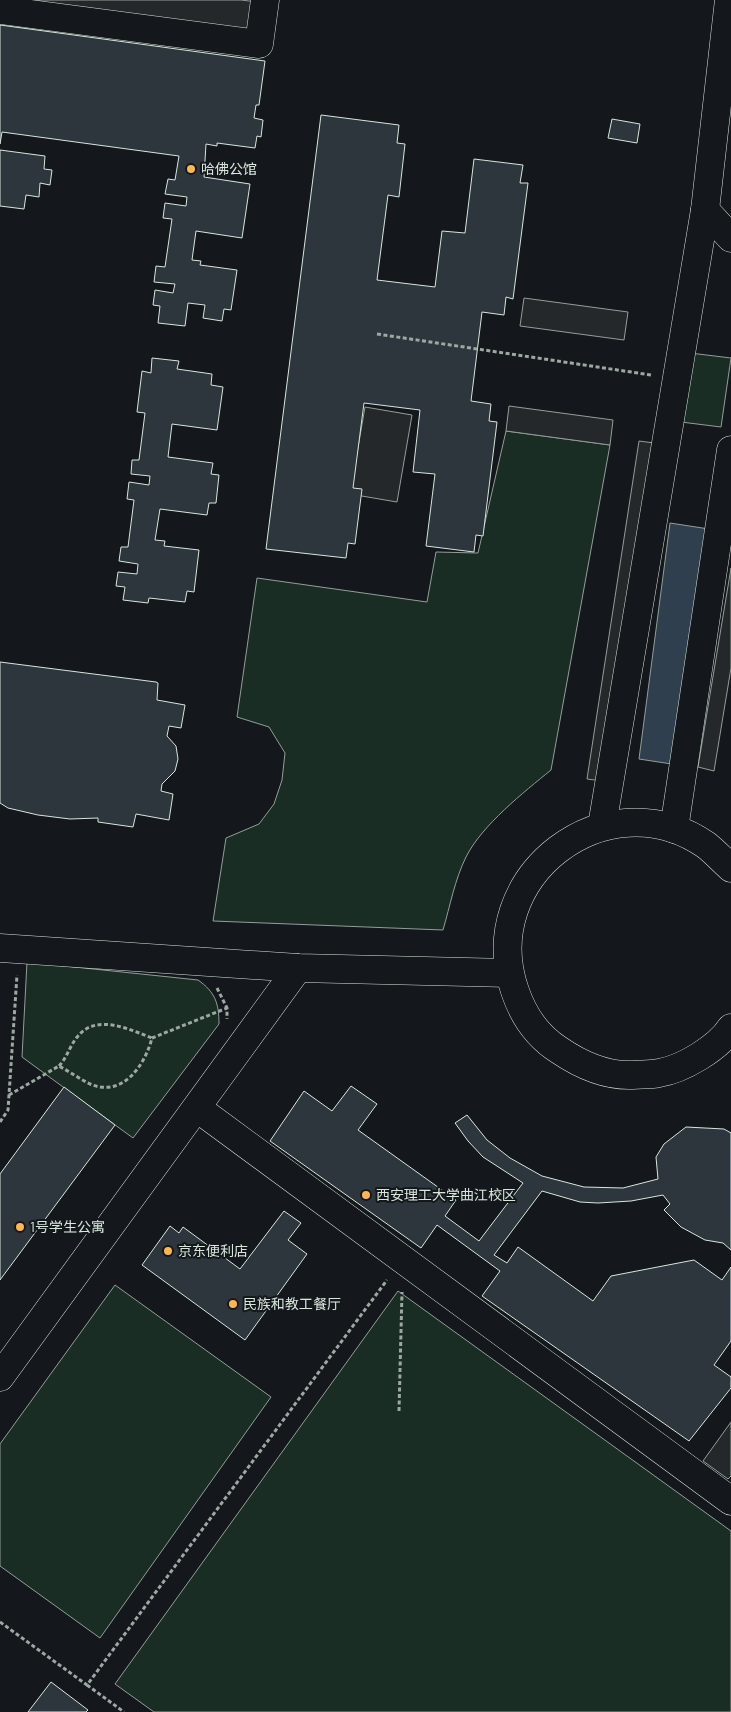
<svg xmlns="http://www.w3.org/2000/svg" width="731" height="1712" font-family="Barlow,'Noto Sans SC',sans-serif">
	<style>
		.green { fill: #1a2d24; stroke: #939e99 }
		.parking { fill: #24282b; stroke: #939e99 }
		.water { fill: #2f3f4d; stroke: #939e99 }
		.building { fill: #2c363c; stroke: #d8e6dc }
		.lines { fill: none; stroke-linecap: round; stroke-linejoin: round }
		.minor-casing { stroke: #d8e6dc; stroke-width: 29 }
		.path { stroke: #9da8a2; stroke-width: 3; stroke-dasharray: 4 2.5; stroke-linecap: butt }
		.minor { stroke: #14181c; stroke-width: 28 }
		.poi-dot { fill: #ffb74d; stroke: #14181c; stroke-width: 2 }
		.labels { text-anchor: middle; stroke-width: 4; stroke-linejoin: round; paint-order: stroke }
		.poi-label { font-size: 14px; fill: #d8e6dc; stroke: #14181c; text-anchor: start }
	</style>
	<rect width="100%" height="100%" fill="#14181c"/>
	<!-- green -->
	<g class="green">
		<polygon points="690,353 731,358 721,427 681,422"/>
		<path d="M 506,431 L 610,445 L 551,770 C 524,792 482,825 466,857 C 455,879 450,906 443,930 L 213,921 L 226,838 L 259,824 L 274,804 L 282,780 L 285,753 L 269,727 L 237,717 L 257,578 L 427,602 L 436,552 L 478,553 Z"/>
		<path d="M 27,962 L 198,980 C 215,992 219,1003 219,1024 L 133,1138 L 22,1057 Z"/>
		<polygon points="115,1285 271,1397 100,1638 0,1566 0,1444"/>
		<polygon points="398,1291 731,1531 731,1712 154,1712 115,1684"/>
	</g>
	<!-- parking -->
	<g class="parking">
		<polygon points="0,0 241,0 257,2 252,35"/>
		<polygon points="524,298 628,312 624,340 520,326"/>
		<polygon points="509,406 613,420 610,445 506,431"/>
		<polygon points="365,407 412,415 397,502 350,494"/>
		<polygon points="639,441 654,443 602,781 587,779"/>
		<polygon points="731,568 731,668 714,771 698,767"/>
		<polygon points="731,1422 731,1476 728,1479 703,1461"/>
	</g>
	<!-- water -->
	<polygon class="water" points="670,523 709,529 678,765 639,759"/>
	<!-- building -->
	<g class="building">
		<polygon points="0,25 265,61 259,105 256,105 254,118 263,120 261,137 257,136 255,148 217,143 217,146 206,144 204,177 250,184 242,238 196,231 192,260 201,261 200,265 237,270 231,310 224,309 222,321 203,318 205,305 188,303 185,326 158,323 160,306 153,305 155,290 173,293 175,284 154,282 156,266 165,267 172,219 163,218 165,203 186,206 187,197 165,194 168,179 175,180 179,156 2,132 0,144"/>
		<polygon points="321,115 399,125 397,143 405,144 399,197 388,195 377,280 435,287 442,231 465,233 474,159 523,165 520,183 528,183 513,299 506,297 504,315 482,312 471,401 491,404 489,421 497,422 483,536 476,535 474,552 426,546 435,474 413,472 420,410 364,403 353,488 362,489 355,544 348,543 346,558 266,549"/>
		<polygon points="612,119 640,124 637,143 608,138"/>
		<polygon points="0,150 45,156 44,169 52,170 50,185 40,183 39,197 26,195 24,209 0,206"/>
		<polygon points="152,358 179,361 177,369 212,374 211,385 223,387 217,430 172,424 168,457 213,463 211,474 219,475 216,503 209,503 207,515 160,509 155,540 165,541 164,546 199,550 194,592 187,591 185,602 149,598 148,603 123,600 125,587 116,586 118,572 137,574 138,564 119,561 121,547 128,547 134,500 127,499 129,482 149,485 150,476 131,474 132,460 139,460 145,413 137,412 142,371 151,373"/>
		<polygon points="0,662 156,682 158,683 157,700 185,705 181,728 169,726 167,736 176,746 178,759 175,771 162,784 161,791 173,794 169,820 136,814 133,827 98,822 98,818 70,819 38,815 8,808 0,803"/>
		<polygon points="351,1086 377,1104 358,1130 456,1200 445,1216 479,1241 523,1183 483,1157 468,1141 455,1123 467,1115 487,1140 510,1158 542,1176 584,1187 623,1188 658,1179 656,1157 664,1144 686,1127 724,1129 731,1133 731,1250 723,1243 705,1240 681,1227 664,1210 670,1204 663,1195 631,1201 598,1203 580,1202 542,1191 494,1255 507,1263 518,1247 593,1301 611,1276 694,1260 722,1280 731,1267 731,1341 714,1365 731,1377 731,1388 689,1441 482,1296 500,1271 437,1225 421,1248 270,1141 304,1091 332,1111"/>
		<polygon points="64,1087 115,1125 0,1280 0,1174"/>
		<polygon points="284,1211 301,1223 288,1240 307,1254 245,1340 142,1265 170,1226 179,1233 183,1227 240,1269"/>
		<polygon points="51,1682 88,1710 86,1712 28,1712"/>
	</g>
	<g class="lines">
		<defs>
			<g id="minor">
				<polyline points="0,10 259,44 265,0"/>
				<polyline points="705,210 731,238"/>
				<polyline points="602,826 705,210 729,0"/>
				<polyline points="674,829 731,450"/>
				<path d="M 731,868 C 723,861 715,852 706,845 C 606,776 475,877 515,991 C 523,1015 537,1036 559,1050 C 581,1065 605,1076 632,1075 C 641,1074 650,1075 659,1073 C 683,1069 718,1048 731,1028"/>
				<polyline points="0,948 298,968 509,973"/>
				<polyline points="197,1108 731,1501"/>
				<polyline points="0,1377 298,968"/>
			</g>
		</defs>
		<!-- minor casing -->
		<use href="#minor" class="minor-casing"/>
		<!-- path -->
		<g class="path">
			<polyline points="377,334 651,375"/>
			<polyline points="217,988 227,1008 227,1019"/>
			<path d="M 59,1066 C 68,1056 70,1045 78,1036 C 97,1013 131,1030 152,1038"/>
			<path d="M 9,1095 L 59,1066 C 70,1072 80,1079 90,1084 C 123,1098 145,1065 152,1038 L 227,1008"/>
			<polyline points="0,1122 8,1110 17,975"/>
			<polyline points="399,1411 402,1292"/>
			<polyline points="0,1622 87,1685 387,1280"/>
			<polyline points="87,1685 124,1712"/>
		</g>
		<!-- minor -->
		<use href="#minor" class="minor"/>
	</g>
	<!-- markers -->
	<g class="poi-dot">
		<circle cx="191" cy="169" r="5"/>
		<circle cx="366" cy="1195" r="5"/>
		<circle cx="20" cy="1227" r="5"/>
		<circle cx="168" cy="1251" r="5"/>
		<circle cx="233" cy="1304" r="5"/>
	</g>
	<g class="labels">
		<!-- poi labels -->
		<g class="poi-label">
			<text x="201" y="174">哈佛公馆</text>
			<text x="376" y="1200">西安理工大学曲江校区</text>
			<text x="30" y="1232">1号学生公寓</text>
			<text x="178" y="1256">京东便利店</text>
			<text x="243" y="1309">民族和教工餐厅</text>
		</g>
	</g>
</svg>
